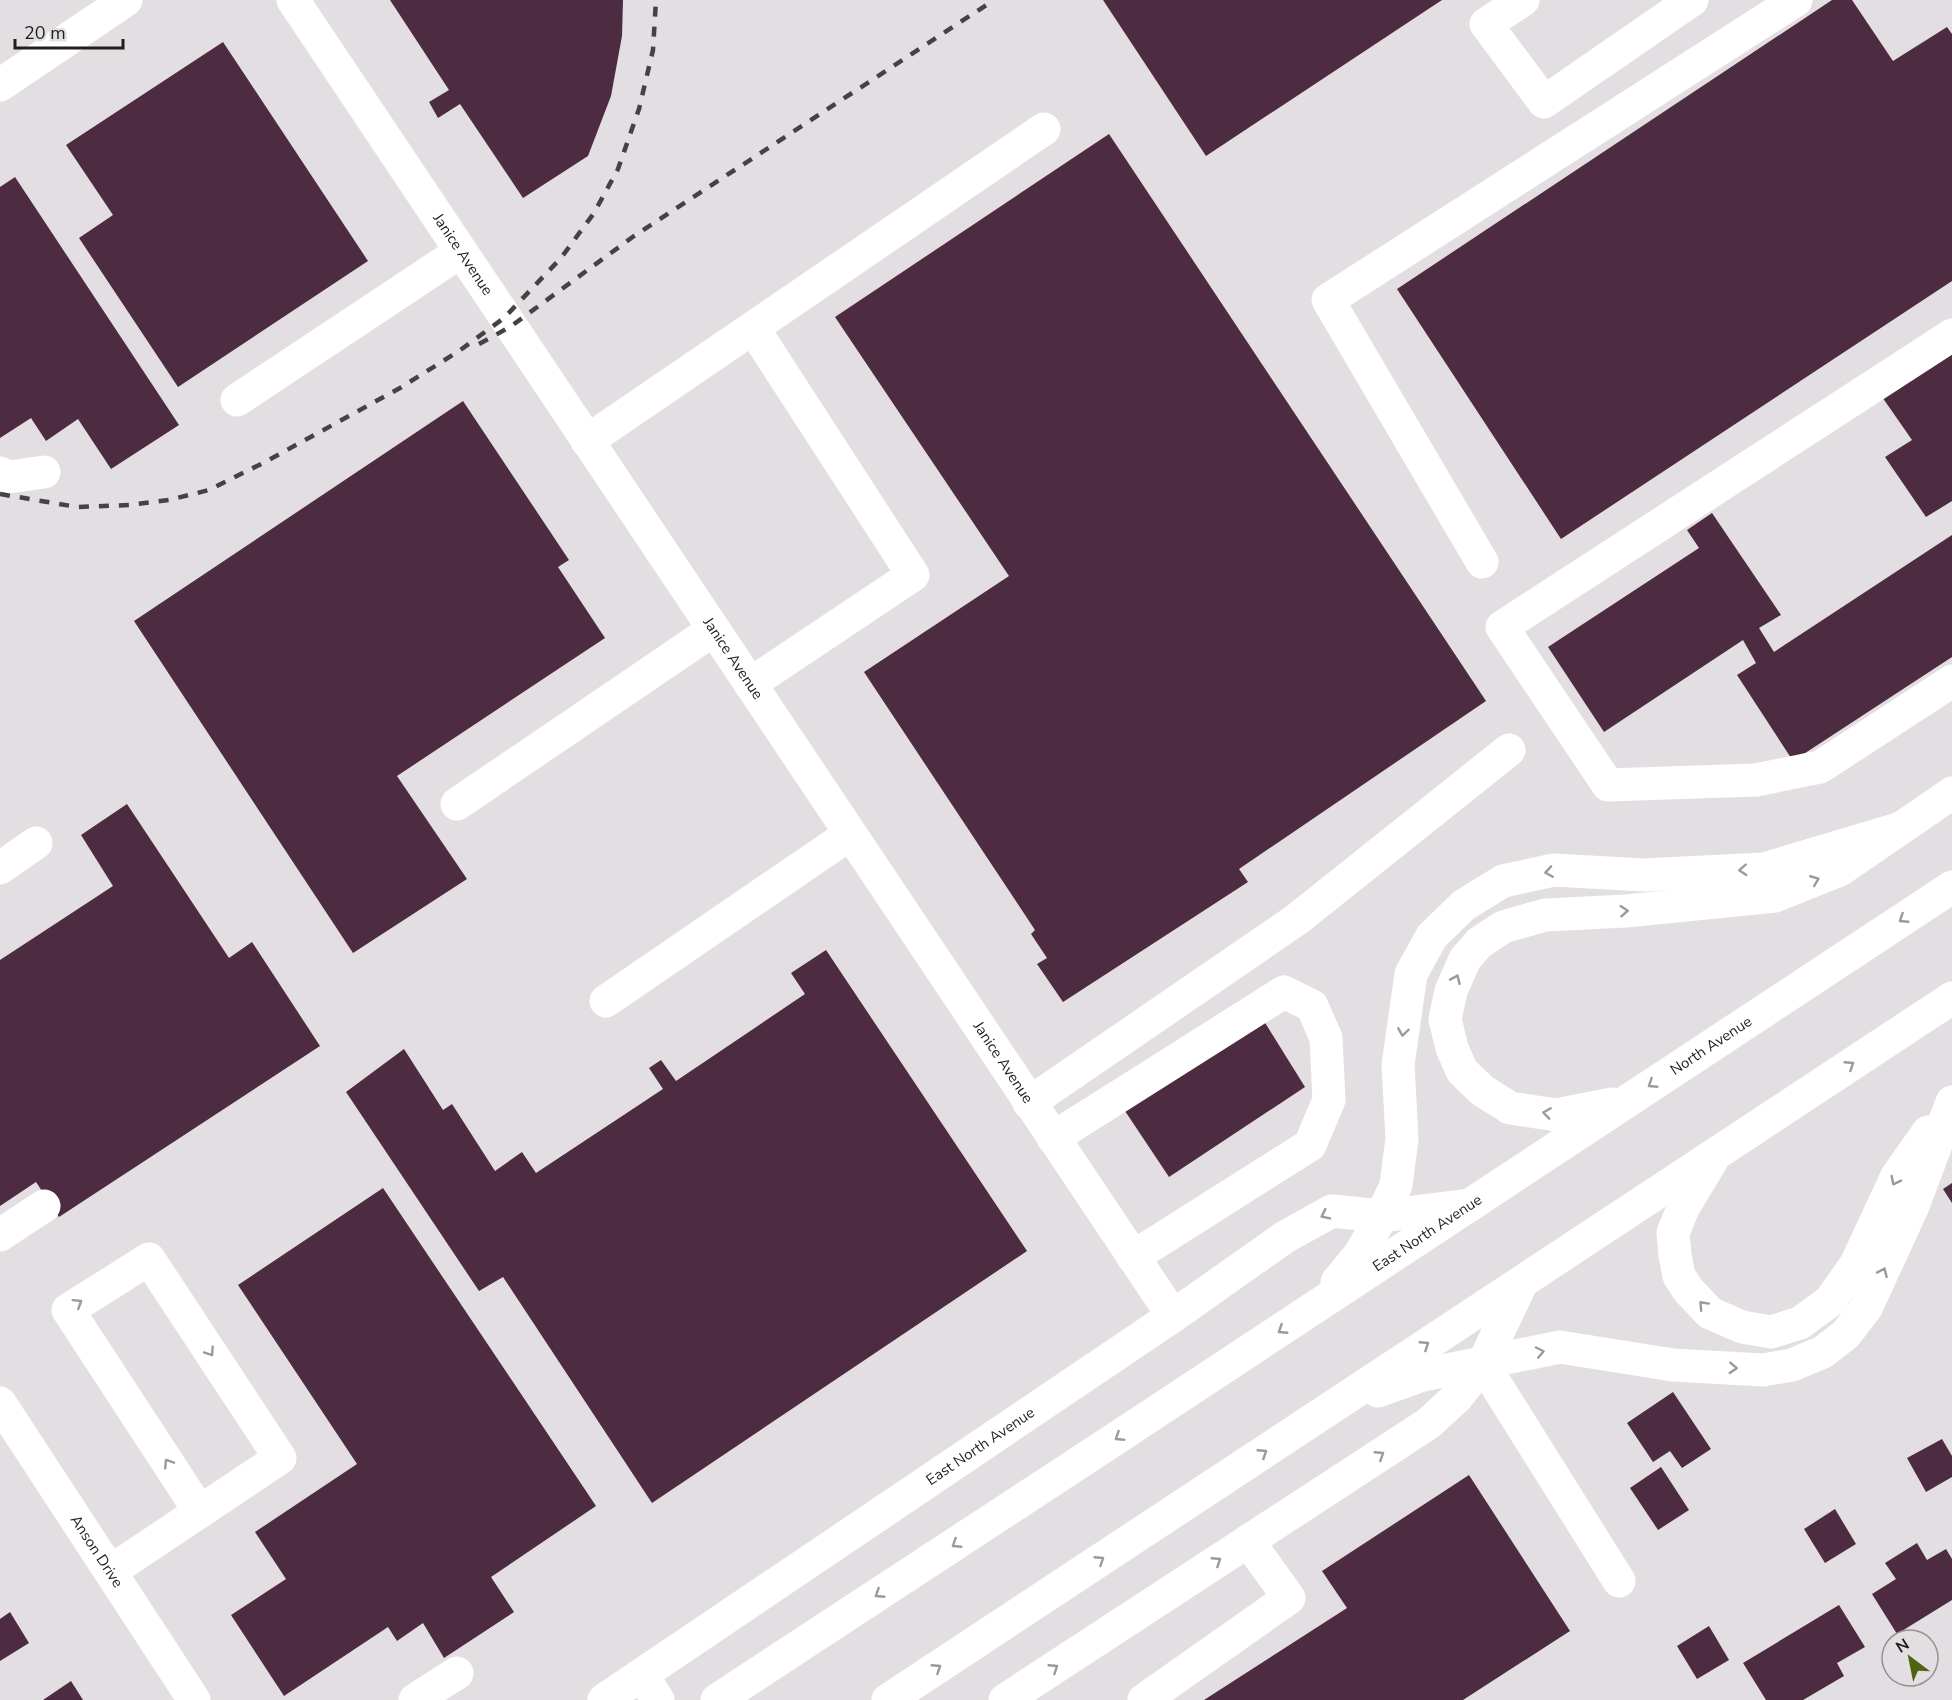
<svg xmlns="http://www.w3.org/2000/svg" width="1952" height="1700" font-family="'Nunito Sans',sans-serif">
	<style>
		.building { fill: #4d2b41 }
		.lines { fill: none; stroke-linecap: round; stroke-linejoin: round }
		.minor { stroke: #fff; stroke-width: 33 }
		.major { stroke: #fff; stroke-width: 33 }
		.rail { stroke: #444244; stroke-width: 4.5; stroke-dasharray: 10 10; stroke-linecap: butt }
		.oneway { stroke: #9b9a9b }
		.labels { text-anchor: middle; stroke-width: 6; stroke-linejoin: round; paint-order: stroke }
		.street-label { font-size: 15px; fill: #201f20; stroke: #e3dee1 }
	</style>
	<rect width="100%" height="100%" fill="#e3dee1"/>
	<!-- building -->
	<g class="building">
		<polygon points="390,0 623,0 622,36 611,96 588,156 523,198 460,104 438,118 429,102 449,90"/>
		<polygon points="1103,0 1442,0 1206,156"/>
		<polygon points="1832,0 1852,0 1893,61 1947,27 1952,34 1952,281 1561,539 1397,289"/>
		<polygon points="223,42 368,261 178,387 79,238 113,215 66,145"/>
		<polygon points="1109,134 1486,701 1239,869 1248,882 1063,1002 1037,964 1047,958 1031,934 1035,930 864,672 1009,576 835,317"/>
		<polygon points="15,177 179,425 111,469 78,419 46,441 31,418 0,438 0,187"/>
		<polygon points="1952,348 1952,501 1926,517 1885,457 1912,440 1880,394"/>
		<polygon points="463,401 569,560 558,567 605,638 397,776 467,879 353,953 134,621"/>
		<polygon points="1712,513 1781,615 1759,628 1774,652 1952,535 1952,657 1793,761 1737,675 1756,663 1743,640 1604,732 1548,647 1699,548 1687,530"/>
		<polygon points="127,804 229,958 252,942 320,1046 59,1217 36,1182 0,1206 0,960 113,886 81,835"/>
		<polygon points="826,950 1027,1251 652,1503 503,1277 479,1291 346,1092 404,1049 443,1110 452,1104 495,1171 522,1152 536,1173 663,1089 649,1068 661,1060 676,1081 805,994 791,973"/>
		<polygon points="1264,1021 1305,1087 1169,1177 1125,1111"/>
		<polygon points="1952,1183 1952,1203 1943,1189"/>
		<polygon points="383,1188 596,1506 491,1577 514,1612 444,1658 423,1623 397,1641 388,1627 284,1696 231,1615 286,1579 255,1532 357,1464 238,1285"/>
		<polygon points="1673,1392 1711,1449 1682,1468 1670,1451 1653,1462 1627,1423"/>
		<polygon points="1942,1439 1952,1456 1952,1477 1926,1492 1907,1458"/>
		<polygon points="1661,1467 1689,1510 1658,1530 1630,1488"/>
		<polygon points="1469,1475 1570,1631 1463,1700 1204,1700 1347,1608 1322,1571"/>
		<polygon points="1835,1509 1856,1544 1825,1563 1804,1529"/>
		<polygon points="1917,1543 1927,1560 1946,1549 1952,1559 1952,1600 1897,1634 1872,1594 1896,1579 1885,1563"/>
		<polygon points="1839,1605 1865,1647 1837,1663 1844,1676 1803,1700 1766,1700 1743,1663"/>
		<polygon points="10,1612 29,1643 0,1661 0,1619"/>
		<polygon points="1709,1626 1729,1660 1697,1679 1677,1646"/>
		<polygon points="71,1681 83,1700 43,1700"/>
	</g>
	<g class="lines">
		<!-- minor -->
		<g class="minor">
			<path id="s1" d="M 293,0 L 1173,1316"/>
			<polyline points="1523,0 1486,24 1544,102 1692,0"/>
			<polyline points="0,85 126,0"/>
			<polyline points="1952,335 1502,627 1608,785 1756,780 1820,767 1952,681"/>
			<polyline points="237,400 460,252"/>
			<polyline points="587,441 1044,129"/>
			<polyline points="0,473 9,477 44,472"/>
			<polyline points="1482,562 1328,300 1796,0"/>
			<polyline points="750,684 913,575 753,328"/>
			<polyline points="457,804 713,630"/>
			<polyline points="0,868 36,843"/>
			<polyline points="606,1001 850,834"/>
			<polyline points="1029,1103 1296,920 1509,750"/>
			<polyline points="1053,1138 1284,992 1312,1006 1326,1038 1329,1100 1310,1145 1133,1257"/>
			<polyline points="0,1235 44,1206"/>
			<polyline points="1483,1364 1619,1581"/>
			<path id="s2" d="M 0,1403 L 194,1700"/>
			<polyline points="111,1571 280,1458 149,1259 68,1310 200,1512"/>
			<polyline points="642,1675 658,1700"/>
			<polyline points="415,1700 457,1673"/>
			<path id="s3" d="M 604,1700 L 1173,1316 L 1285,1237 L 1332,1211 L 1382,1216 L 1470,1205"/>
			<polyline points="1005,1700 1429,1423 1457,1397 1483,1364 1522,1282"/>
			<polyline points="1144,1700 1289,1598 1248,1541"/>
		</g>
		<!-- major -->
		<g class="major">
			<polyline points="1612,1104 1556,1115 1510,1108 1483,1091 1462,1071 1452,1048 1445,1019 1451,991 1465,959 1479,943 1503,927 1545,915 1626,911 1775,896 1840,870 1952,793"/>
			<polyline points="1711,1162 1683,1208 1673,1233 1675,1255 1679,1276 1689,1291 1710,1313 1742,1327 1771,1332 1800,1323 1830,1301 1856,1264 1897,1176 1928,1132"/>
			<polyline points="1337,1282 1360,1254 1382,1216 1396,1185 1402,1139 1398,1065 1411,974 1432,936 1464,905 1503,881 1554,870 1643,875 1764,869 1901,828"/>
			<polyline points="1378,1391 1423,1375 1560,1347 1673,1365 1763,1370 1792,1365 1823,1352 1846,1334 1866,1308 1913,1206 1952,1102"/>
			<path id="s4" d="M 717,1700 C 1130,1431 1540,1157 1952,887"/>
			<polyline points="888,1700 1952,998"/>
		</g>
		<!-- rail -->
		<g class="rail">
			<polyline points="479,344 510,327 634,236 994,0"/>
			<polyline points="0,494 77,507 129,505 169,500 209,490 265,462 400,388 459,351 504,318 561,258 594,213 618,169 639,109 653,50 656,0"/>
		</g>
	</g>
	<!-- one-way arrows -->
	<defs><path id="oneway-chevron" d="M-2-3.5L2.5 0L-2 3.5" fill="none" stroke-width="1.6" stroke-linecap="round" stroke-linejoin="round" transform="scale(1.5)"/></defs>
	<g class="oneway">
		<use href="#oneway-chevron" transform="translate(1743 870) rotate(177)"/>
		<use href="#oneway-chevron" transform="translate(1549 872) rotate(171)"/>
		<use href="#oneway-chevron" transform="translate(1815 880) rotate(-22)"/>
		<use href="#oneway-chevron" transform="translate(1624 911) rotate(-4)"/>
		<use href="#oneway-chevron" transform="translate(1903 919) rotate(147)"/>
		<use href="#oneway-chevron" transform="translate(1456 979) rotate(-66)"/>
		<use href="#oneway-chevron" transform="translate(1403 1032) rotate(98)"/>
		<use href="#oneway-chevron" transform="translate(1850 1065) rotate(-33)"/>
		<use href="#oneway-chevron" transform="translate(1652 1084) rotate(147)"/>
		<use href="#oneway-chevron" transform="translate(1547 1113) rotate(-172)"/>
		<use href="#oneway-chevron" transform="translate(1895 1181) rotate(117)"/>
		<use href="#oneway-chevron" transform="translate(1325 1215) rotate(154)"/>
		<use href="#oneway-chevron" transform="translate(1883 1272) rotate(-66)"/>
		<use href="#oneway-chevron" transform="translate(78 1303) rotate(-32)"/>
		<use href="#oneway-chevron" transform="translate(1703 1305) rotate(-133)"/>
		<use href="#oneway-chevron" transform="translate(1282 1330) rotate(147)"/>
		<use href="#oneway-chevron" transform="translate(1425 1345) rotate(-33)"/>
		<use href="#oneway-chevron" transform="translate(210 1352) rotate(56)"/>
		<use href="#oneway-chevron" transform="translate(1540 1352) rotate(-12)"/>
		<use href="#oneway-chevron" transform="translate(1733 1368) rotate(3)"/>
		<use href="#oneway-chevron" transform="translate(1119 1437) rotate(147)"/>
		<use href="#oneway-chevron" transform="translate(1263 1453) rotate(-33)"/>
		<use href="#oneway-chevron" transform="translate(1380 1455) rotate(-33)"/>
		<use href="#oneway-chevron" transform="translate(168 1463) rotate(-123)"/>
		<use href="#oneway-chevron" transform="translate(956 1544) rotate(147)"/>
		<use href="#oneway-chevron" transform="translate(1100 1560) rotate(-33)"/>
		<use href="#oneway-chevron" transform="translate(1217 1561) rotate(-33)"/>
		<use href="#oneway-chevron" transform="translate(879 1594) rotate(147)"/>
		<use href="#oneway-chevron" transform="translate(937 1668) rotate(-33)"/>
		<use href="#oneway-chevron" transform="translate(1054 1668) rotate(-33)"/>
	</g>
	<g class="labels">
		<!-- street labels -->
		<g class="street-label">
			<text dy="5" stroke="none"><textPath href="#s1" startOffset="306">Janice Avenue</textPath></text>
			<text dy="5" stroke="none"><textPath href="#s1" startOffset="792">Janice Avenue</textPath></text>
			<text dy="5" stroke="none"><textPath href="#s4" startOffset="1190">North Avenue</textPath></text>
			<text dy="5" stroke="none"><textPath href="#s1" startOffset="1278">Janice Avenue</textPath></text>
			<text dy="5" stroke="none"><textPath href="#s4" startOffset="850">East North Avenue</textPath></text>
			<text dy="5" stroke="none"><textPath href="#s3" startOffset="454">East North Avenue</textPath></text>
			<text dy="5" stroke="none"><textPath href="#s2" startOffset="177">Anson Drive</textPath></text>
		</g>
	</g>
	<!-- north arrow -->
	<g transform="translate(1910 1658) rotate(328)"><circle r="28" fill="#e3dee1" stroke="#959294" stroke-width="1.5"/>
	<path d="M0-4.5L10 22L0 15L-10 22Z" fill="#4f6411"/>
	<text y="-9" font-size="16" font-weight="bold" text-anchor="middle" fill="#201f20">N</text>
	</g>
	<!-- scale -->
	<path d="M15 39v9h108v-9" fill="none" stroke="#201f20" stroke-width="3"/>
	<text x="24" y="39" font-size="18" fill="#201f20" stroke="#e3dee1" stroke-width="4.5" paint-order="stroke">20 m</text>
</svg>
